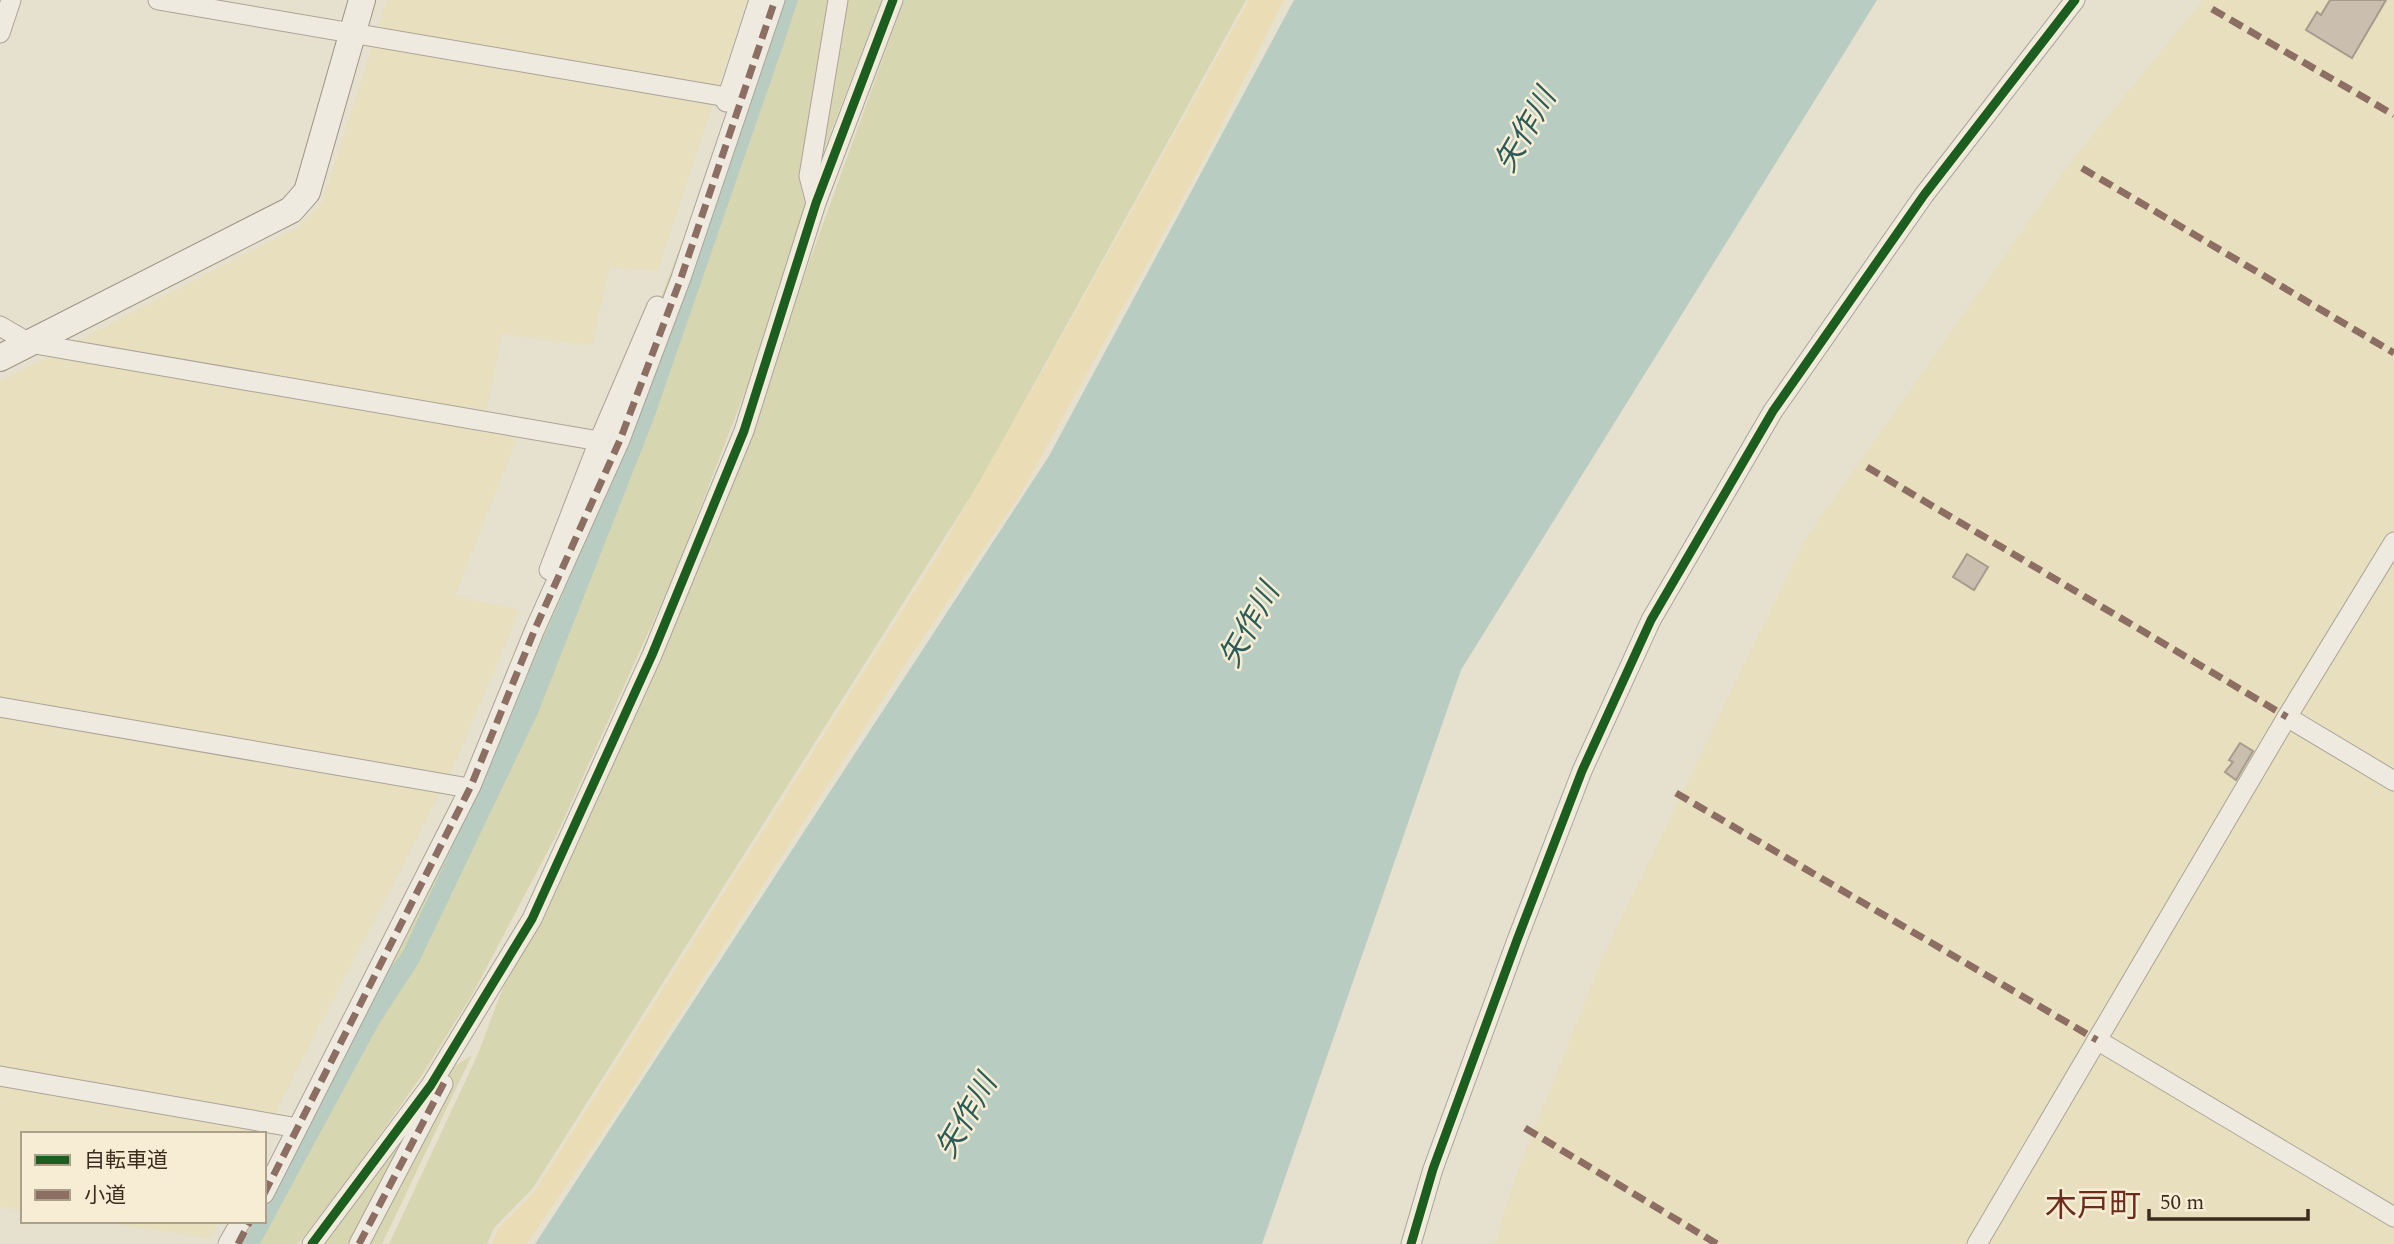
<svg xmlns="http://www.w3.org/2000/svg" width="2394" height="1244" font-family="Spectral,'Noto Sans JP',serif">
	<style>
		.farmland { fill: #e7dfbe }
		.green { fill: #d6d7b0 }
		.sand { fill: #eaddb5 }
		.water { fill: #b9ccc1 }
		.building { fill: #cabeaf; stroke: #a79b8d; stroke-width: 2 }
		.lines { fill: none; stroke-linecap: round; stroke-linejoin: round }
		.street-casing { stroke: #aba497; stroke-width: 21 }
		.secondary-casing { stroke: #9b9486; stroke-width: 28 }
		.street { stroke: #eeeae0; stroke-width: 19 }
		.secondary { stroke: #eeeae0; stroke-width: 26 }
		.quiet { stroke: #8d6e63; stroke-width: 7; stroke-dasharray: 14 7; stroke-linecap: butt }
		.cycleway-casing { stroke: #f7edd4; stroke-width: 13 }
		.cycleway { stroke: #1b5e20; stroke-width: 9 }
		.labels { text-anchor: middle; stroke-width: 5; stroke-linejoin: round; paint-order: stroke }
		.water-label { font-size: 30px; font-style: italic; fill: #2c5c59; stroke: #f7edd4 }
		.quarter-label { font-size: 32px; fill: #6b2c1b; stroke: #f7edd4 }
	</style>
	<rect width="100%" height="100%" fill="#e6e0ce"/>
	<!-- farmland -->
	<g class="farmland">
		<polygon points="387,0 747,0 658,271 610,267 592,345 502,334 483,430 517,439 455,596 520,610 453,768 264,1134 23,1134 23,1211 0,1207 0,381 298,227 322,203"/>
		<polygon points="2203,0 2394,0 2394,1244 1495,1244 1512,1186 1600,963 1802,544 2072,160"/>
		<polygon points="96,1221 219,1221 210,1238"/>
	</g>
	<!-- green -->
	<g class="green">
		<polygon points="766,0 833,0 814,118 800,185 807,210 748,384 676,571 558,832 472,995 422,1075 356,1169 298,1244 232,1244 244,1221 264,1221 467,788 605,444 702,190"/>
		<polygon points="848,0 882,0 818,165"/>
		<polygon points="904,0 1246,0 981,480 533,1188 494,1228 487,1244 389,1244 478,1054 510,969 712,531"/>
		<polygon points="472,1055 382,1244 322,1244 444,1073"/>
	</g>
	<!-- sand -->
	<polygon class="sand" points="1249,0 1284,0 1206,156 1022,492 909,659 628,1095 527,1244 492,1244 498,1229 535,1191 938,554 1044,368"/>
	<!-- water -->
	<g class="water">
		<polygon points="781,0 798,0 785,40 653,421 538,713 418,964 379,1024 260,1244 242,1244 254,1221 264,1221 264,1202 380,982 402,953 454,843 563,593"/>
		<polygon points="1294,0 1877,0 1461,670 1262,1244 535,1244 1049,456"/>
	</g>
	<!-- building -->
	<g class="building">
		<polygon points="2330,0 2386,0 2352,58 2306,30 2317,12 2321,15"/>
		<polygon points="1967,554 1988,567 1974,590 1953,577"/>
		<polygon points="2240,743 2253,751 2236,780 2225,772 2233,762 2229,760"/>
	</g>
	<g class="lines">
		<defs>
			<g id="street">
				<polyline points="158,0 727,97"/>
				<polyline points="0,33 11,0"/>
				<polyline points="726,102 759,0"/>
				<polyline points="816,203 809,176 838,0"/>
				<polyline points="0,326 29,343 599,441"/>
				<polyline points="549,570 599,441 657,306"/>
				<polyline points="0,707 463,787"/>
				<polyline points="2287,717 2394,781"/>
				<polyline points="2097,1040 2394,1217"/>
				<polyline points="0,1076 292,1127"/>
				<polyline points="264,1194 471,786 535,629 620,440 681,278 775,0"/>
				<polyline points="228,1244 241,1221"/>
				<polyline points="312,1244 431,1085 532,919 652,655 744,431 816,203 893,0"/>
				<polyline points="359,1244 443,1084"/>
				<polyline points="1411,1244 1433,1169 1517,940 1582,771 1651,620 1773,411 1924,195 2075,0"/>
				<polyline points="1977,1244 2287,717 2394,542"/>
			</g>
			<polyline id="secondary" points="0,358 291,210 307,192 362,0"/>
		</defs>
		<!-- street casing -->
		<use href="#street" class="street-casing"/>
		<!-- secondary casing -->
		<use href="#secondary" class="secondary-casing"/>
		<!-- street -->
		<use href="#street" class="street"/>
		<!-- secondary -->
		<use href="#secondary" class="secondary"/>
		<!-- quiet -->
		<g class="quiet">
			<polyline points="2212,9 2394,115"/>
			<polyline points="2082,168 2394,353"/>
			<polyline points="1867,467 2287,717"/>
			<polyline points="1676,793 2097,1040"/>
			<polyline points="1525,1128 1717,1244"/>
			<polyline points="264,1194 471,786 535,629 620,440 681,278 775,0"/>
			<polyline points="238,1244 250,1221"/>
			<polyline points="359,1244 447,1077"/>
		</g>
		<defs>
			<g id="cycleway">
				<polyline points="312,1244 431,1085 532,919 652,655 744,431 816,203 893,0"/>
				<polyline points="1411,1244 1433,1169 1517,940 1582,771 1651,620 1773,411 1924,195 2075,0"/>
			</g>
		</defs>
		<!-- cycleway casing -->
		<use href="#cycleway" class="cycleway-casing"/>
		<!-- cycleway -->
		<use href="#cycleway" class="cycleway"/>
	</g>
	<g class="labels">
		<!-- water labels -->
		<g class="water-label">
			<text transform="translate(1525 130) rotate(-60)" y="10">矢作川</text>
			<text transform="translate(1249 625) rotate(-61)" y="10">矢作川</text>
			<text transform="translate(966 1116) rotate(-60)" y="10">矢作川</text>
		</g>
		<!-- quarter labels -->
		<g class="quarter-label">
			<text x="2093" y="1216">木戸町</text>
		</g>
	</g>
	<!-- legend -->
	<rect x="21" y="1132" width="245" height="91" fill="#f7edd4" stroke="#aca08b" stroke-width="2"/>
	<rect x="35" y="1155" width="35" height="10" fill="#1b5e20" stroke="#aca08b" stroke-width="2"/>
	<text x="84" y="1167" font-size="21" fill="#3c2c1e">自転車道</text>
	<rect x="35" y="1190" width="35" height="10" fill="#8d6e63" stroke="#aca08b" stroke-width="2"/>
	<text x="84" y="1202" font-size="21" fill="#3c2c1e">小道</text>
	<!-- scale -->
	<path d="M2149 1209v10h159v-10" fill="none" stroke="#3c2c1e" stroke-width="3.5"/>
	<text x="2160" y="1209" font-size="21" fill="#3c2c1e" stroke="#f7edd4" stroke-width="5" paint-order="stroke">50 m</text>
</svg>
